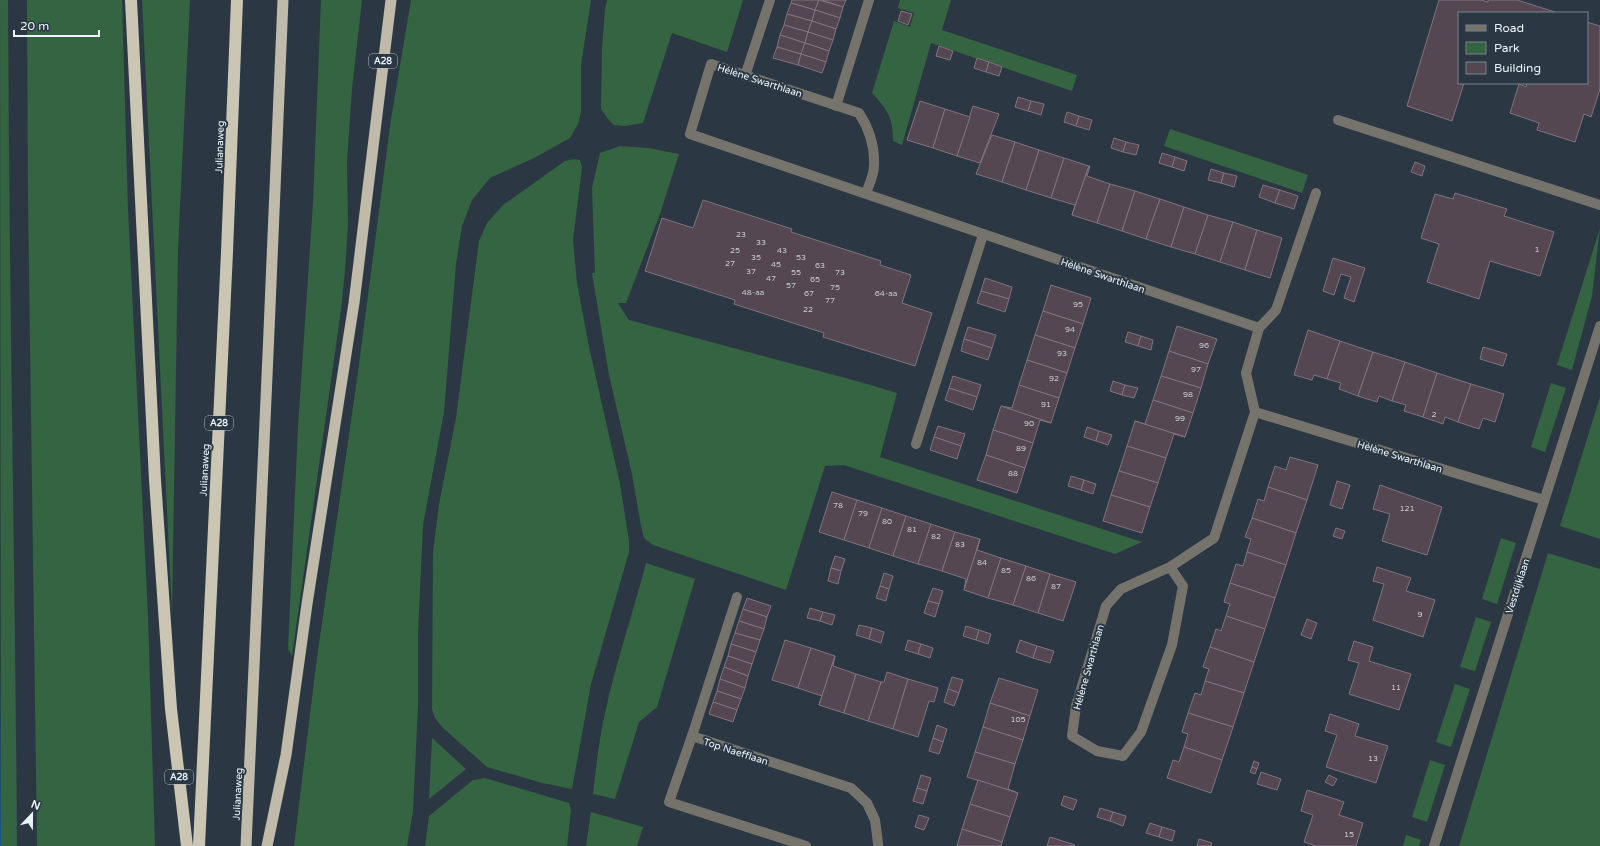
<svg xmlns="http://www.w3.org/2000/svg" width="1600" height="846" font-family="'Varela Round',sans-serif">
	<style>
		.green { fill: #346441 }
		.water { fill: #145d7f }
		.building { fill: #544752; stroke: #81737f }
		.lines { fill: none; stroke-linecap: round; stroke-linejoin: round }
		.service { stroke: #75736c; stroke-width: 10 }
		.minor { stroke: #75736c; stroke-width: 10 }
		.tertiary { stroke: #75736c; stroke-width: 10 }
		.trunk { stroke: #bfbaa9; stroke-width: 11 }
		.motorway { stroke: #cbc5b3; stroke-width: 12 }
		.labels { text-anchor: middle; stroke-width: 4; stroke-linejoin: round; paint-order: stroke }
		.number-label { font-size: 8px; fill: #c6c9d1 }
		.shield { fill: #2b3843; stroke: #b2bcc4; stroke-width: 1 }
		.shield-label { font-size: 9px; font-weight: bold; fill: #ecf4fb }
		.street-label { font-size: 10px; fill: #ecf4fb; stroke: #2b3843 }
	</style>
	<rect width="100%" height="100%" fill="#2b3843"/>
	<!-- green -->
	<g class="green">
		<path d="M 0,0 L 8,0 C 9,282 15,564 17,846 L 1,846 Z"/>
		<polygon points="27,0 122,0 128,209 148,616 155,846 37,846 28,199"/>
		<polygon points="142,0 190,0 178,249 172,613"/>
		<polygon points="321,0 362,0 352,89 347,161 348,224 345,271 341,310 292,656 288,649 298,427 313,203"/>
		<polygon points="411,0 591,0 581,65 581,112 578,124 570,138 534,158 490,178 472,200 462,226 456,264 444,412 423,525 418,633 418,706 413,811 407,846 294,846 316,665 358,372 391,119"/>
		<polygon points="607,0 743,0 727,52 672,33 643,123 625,126 614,125 608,119 601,109 602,49 605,9"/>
		<path d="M 900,0 L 951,0 L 942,30 L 1077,75 L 1072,91 L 931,43 L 902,145 L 893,141 C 893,118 888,110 872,93 L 894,21 L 910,27 L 914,13 L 898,8 Z"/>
		<polygon points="1170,129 1308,175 1302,193 1164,146"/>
		<polygon points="620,146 649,148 679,154 660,214 626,303 618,303 629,320 864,383 897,393 880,457 1142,542 1115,554 844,465 825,466 786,590 653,545 644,538 641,526 632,474 609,375 592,273 595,273 592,188 600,153"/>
		<polygon points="574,159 580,160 582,168 573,240 577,283 589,347 620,484 629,541 629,552 591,684 572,789 542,783 487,767 443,728 435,718 432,709 433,552 439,504 456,418 479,241 487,223 503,205 565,161"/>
		<polygon points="1600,228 1592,296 1572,370 1557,365"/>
		<polygon points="1551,383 1566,388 1545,452 1531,447"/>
		<polygon points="1600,397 1600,539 1560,526"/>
		<polygon points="1501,538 1516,543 1497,604 1482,599"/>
		<polygon points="1548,553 1600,569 1600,846 1459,846"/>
		<path d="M 646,563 L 695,579 L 657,707 L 639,722 L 615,799 L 593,794 C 596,767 599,740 605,713 C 616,662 633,613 646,563 Z"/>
		<polygon points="1476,617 1491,622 1475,671 1460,667"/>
		<polygon points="1455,684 1470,689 1451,747 1436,742"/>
		<polygon points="432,738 466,769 429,799"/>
		<polygon points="1430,760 1445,765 1427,822 1412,817"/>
		<polygon points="485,778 569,803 571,810 567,846 425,846 429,816 473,780"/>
		<polygon points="591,812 643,827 637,846 586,846"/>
		<polygon points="1406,835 1421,840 1419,846 1403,846"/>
	</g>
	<!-- water -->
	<polygon class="water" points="0,657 1,846 0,846"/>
	<!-- building -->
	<g class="building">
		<polygon points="792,0 819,0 815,10 791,3"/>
		<polygon points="819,0 843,7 840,18 815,10"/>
		<polygon points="822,0 846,0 843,7"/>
		<polygon points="1439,0 1481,0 1488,2 1488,0 1517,0 1558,13 1459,13 1459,83 1464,83 1452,121 1407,106"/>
		<polygon points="791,3 815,10 812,21 787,14"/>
		<polygon points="815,10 840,18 836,29 812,21"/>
		<polygon points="901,11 912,14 908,25 898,21"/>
		<polygon points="787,14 812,21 808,32 784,25"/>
		<polygon points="812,21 836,29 833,40 808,32"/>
		<polygon points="1587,22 1600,26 1600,89 1591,117 1584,114 1575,142 1537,130 1539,123 1510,113 1519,84 1526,87 1527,83 1587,83"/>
		<polygon points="784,25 808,32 805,43 780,35"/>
		<polygon points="808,32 833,40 829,51 805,43"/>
		<polygon points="780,35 805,43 801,54 777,47"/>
		<polygon points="805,43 829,51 826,62 801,54"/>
		<polygon points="939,46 953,51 950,60 936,56"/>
		<polygon points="777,47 801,54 798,65 773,58"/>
		<polygon points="801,54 826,62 822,73 798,65"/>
		<polygon points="977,58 989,62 986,72 974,68"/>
		<polygon points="989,62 1002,67 999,76 986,72"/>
		<polygon points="1018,97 1031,101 1028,111 1015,107"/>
		<polygon points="920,101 945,109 933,148 907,140"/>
		<polygon points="1031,101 1044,104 1041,115 1028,111"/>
		<polygon points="973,106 999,114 980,163 957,156"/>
		<polygon points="945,109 970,117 957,156 933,148"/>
		<polygon points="1067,112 1079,116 1076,126 1064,122"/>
		<polygon points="1079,116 1092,120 1089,130 1076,126"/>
		<polygon points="992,135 1015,142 1002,182 976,174"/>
		<polygon points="1114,138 1126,142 1123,152 1111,148"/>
		<polygon points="1015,142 1039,150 1026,190 1002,182"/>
		<polygon points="1126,142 1139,145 1136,155 1123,152"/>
		<polygon points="1039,150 1064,158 1051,198 1026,190"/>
		<polygon points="1162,153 1175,157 1172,167 1159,163"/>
		<polygon points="1175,157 1187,161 1184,171 1172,167"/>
		<polygon points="1064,158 1089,166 1072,215 1075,205 1051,198"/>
		<polygon points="1415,162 1425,166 1422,176 1411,172"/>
		<polygon points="1089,166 1090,166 1087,176 1110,184 1097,223 1072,215"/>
		<polygon points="1211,169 1224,173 1221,183 1208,180"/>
		<polygon points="1224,173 1237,176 1234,187 1221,183"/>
		<polygon points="1110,184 1135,191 1122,231 1097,223"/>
		<polygon points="1263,185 1280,190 1275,203 1259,197"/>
		<polygon points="1280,190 1298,196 1294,209 1275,203"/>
		<polygon points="1135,191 1160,199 1146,239 1122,231"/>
		<polygon points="1455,193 1507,209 1504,216 1554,232 1540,276 1490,261 1479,299 1427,282 1439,244 1421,238 1435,194 1453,199"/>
		<polygon points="1160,199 1184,207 1171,247 1146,239"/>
		<polygon points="703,200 792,229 791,232 881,261 880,265 911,275 902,303 932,313 915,366 823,337 824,333 734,304 735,300 645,271 662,218 693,228"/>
		<polygon points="1184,207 1208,215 1195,254 1171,247"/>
		<polygon points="1208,215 1233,222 1220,262 1195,254"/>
		<polygon points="1233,222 1257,230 1245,270 1220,262"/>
		<polygon points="1257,230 1282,238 1270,278 1245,270"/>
		<polygon points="1333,258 1365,268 1354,302 1344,298 1351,277 1341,274 1334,295 1323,291"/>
		<polygon points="985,278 1012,287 1009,299 981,291"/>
		<polygon points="1051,285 1091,298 1083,324 1043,311"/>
		<polygon points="981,291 1009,299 1005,312 977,303"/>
		<polygon points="1043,311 1083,324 1075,348 1035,335"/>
		<polygon points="1177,326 1217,339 1208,364 1169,351"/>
		<polygon points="968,327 996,335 992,348 964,339"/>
		<polygon points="1308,330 1340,341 1327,379 1314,375 1312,380 1294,375"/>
		<polygon points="1128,332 1141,336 1138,346 1125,342"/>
		<polygon points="1035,335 1075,348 1067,373 1027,360"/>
		<polygon points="1141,336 1153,340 1151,350 1138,346"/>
		<polygon points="964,339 992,348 988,360 961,351"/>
		<polygon points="1340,341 1373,352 1358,396 1339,389 1341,383 1327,379"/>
		<polygon points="1483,347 1507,354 1503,366 1480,359"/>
		<polygon points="1169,351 1208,364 1201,388 1161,376"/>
		<polygon points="1373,352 1405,362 1392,401 1379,396 1377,402 1358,396"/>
		<polygon points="1027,360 1067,373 1059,398 1019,385"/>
		<polygon points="1405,362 1437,373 1423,417 1404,411 1406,405 1392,401"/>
		<polygon points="1437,373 1471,384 1458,422 1445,417 1443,424 1423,417"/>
		<polygon points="953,376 981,385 977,397 949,388"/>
		<polygon points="1161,376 1201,388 1193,413 1153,400"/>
		<polygon points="1113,381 1125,385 1122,395 1110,391"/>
		<polygon points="1471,384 1504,394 1495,422 1483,418 1479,429 1458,422"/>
		<polygon points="1019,385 1059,398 1051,423 1001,406 1012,408"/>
		<polygon points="1125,385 1138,388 1134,398 1122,395"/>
		<polygon points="949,388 977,397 973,410 945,400"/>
		<polygon points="1153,400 1193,413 1185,437 1135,421 1145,424"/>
		<polygon points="1001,406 1051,423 1040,420 1033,443 993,430"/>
		<polygon points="1135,421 1185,437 1174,434 1166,458 1127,446"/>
		<polygon points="938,426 965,434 961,446 934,437"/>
		<polygon points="1087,427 1099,431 1096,441 1084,437"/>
		<polygon points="993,430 1033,443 1025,468 986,455"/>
		<polygon points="1099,431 1112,435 1108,445 1096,441"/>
		<polygon points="934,437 961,446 957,459 930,450"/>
		<polygon points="1127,446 1166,458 1158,483 1119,471"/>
		<polygon points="986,455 1025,468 1017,493 977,480"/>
		<polygon points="1290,457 1318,465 1307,500 1268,487 1275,466 1286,470"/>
		<polygon points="1119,471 1158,483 1150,507 1111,495"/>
		<polygon points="1071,476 1084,480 1081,490 1068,486"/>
		<polygon points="1084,480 1096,484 1093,494 1081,490"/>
		<polygon points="1337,481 1350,485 1342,509 1330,505"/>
		<polygon points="1380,485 1442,507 1427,555 1382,541 1390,514 1373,509"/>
		<polygon points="1268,487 1307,500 1296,533 1252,518 1258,499 1264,501"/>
		<polygon points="832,492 857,500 844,540 819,532"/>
		<polygon points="1111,495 1150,507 1142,533 1103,521"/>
		<polygon points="857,500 882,508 869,548 844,540"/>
		<polygon points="882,508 906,516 893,556 869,548"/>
		<polygon points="906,516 931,524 918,564 893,556"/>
		<polygon points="1252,518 1296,533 1286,565 1247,552 1251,539 1245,537"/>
		<polygon points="931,524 955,532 942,571 918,564"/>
		<polygon points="1336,528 1345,531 1342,539 1333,536"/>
		<polygon points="955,532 980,539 964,590 966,579 942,571"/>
		<polygon points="980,539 977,550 1001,558 988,598 964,590"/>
		<polygon points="1247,552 1286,565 1275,598 1230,583 1236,564 1243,566"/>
		<polygon points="835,556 845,559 841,571 831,568"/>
		<polygon points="1001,558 1026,566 1013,605 988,598"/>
		<polygon points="1026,566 1050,574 1038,613 1013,605"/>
		<polygon points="1377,567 1411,578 1406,591 1435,600 1423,637 1373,620 1384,584 1373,581"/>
		<polygon points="831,568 841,571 838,584 828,581"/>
		<polygon points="884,573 893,576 889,589 880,586"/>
		<polygon points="1050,574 1076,582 1063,621 1038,613"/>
		<polygon points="1230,583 1275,598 1265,629 1226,616 1230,604 1224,602"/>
		<polygon points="880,586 889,589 886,601 876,598"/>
		<polygon points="933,588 943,591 939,604 928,601"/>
		<polygon points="747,598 771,606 767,617 743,609"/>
		<polygon points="928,601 939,604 935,617 924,613"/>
		<polygon points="810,608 823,612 820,621 807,618"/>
		<polygon points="743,609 767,617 764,629 739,621"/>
		<polygon points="823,612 835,615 832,625 820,621"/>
		<polygon points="1226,616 1265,629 1254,662 1210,647 1216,629 1221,631"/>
		<polygon points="1307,619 1317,623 1311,639 1301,635"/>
		<polygon points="739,621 764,629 760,640 735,633"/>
		<polygon points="859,625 872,628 869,639 856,635"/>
		<polygon points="966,626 979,630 976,640 963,636"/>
		<polygon points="872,628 884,632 881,643 869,639"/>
		<polygon points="979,630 991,634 988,644 976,640"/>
		<polygon points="735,633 760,640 756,652 731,644"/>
		<polygon points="785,640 811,648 798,688 772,680"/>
		<polygon points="908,640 921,644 918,654 905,650"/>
		<polygon points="1020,640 1037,646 1033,658 1016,652"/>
		<polygon points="1354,641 1373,647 1369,661 1411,674 1399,710 1349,694 1359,663 1348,660"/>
		<polygon points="731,644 756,652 752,664 728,656"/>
		<polygon points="921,644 933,648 930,658 918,654"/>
		<polygon points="1037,646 1054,651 1050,663 1033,658"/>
		<polygon points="1210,647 1254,662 1244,693 1205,681 1209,669 1203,667"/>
		<polygon points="811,648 835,656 819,705 822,696 798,688"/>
		<polygon points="728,656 752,664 748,676 724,667"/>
		<polygon points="835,656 833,666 856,674 844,713 819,705"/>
		<polygon points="724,667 748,676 745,688 720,679"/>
		<polygon points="887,672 908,679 893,729 868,721 881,682 884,682"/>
		<polygon points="856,674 881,682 868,721 844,713"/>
		<polygon points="952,677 963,680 959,693 948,689"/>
		<polygon points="999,678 1038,690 1030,716 990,703"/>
		<polygon points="720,679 745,688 741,699 717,691"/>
		<polygon points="908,679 938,688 934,702 929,701 918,737 893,729"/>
		<polygon points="1205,681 1244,693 1233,727 1188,713 1195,693 1201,695"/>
		<polygon points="948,689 959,693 954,706 944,702"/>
		<polygon points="717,691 741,699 737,710 713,702"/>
		<polygon points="713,702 737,710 733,722 709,714"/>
		<polygon points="990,703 1030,716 1023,740 983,727"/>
		<polygon points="1188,713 1233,727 1222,760 1184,747 1188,734 1182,732"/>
		<polygon points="1330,714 1359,724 1355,736 1388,746 1376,783 1326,767 1337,735 1325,731"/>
		<polygon points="937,725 947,729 943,742 933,738"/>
		<polygon points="983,727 1023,740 1015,764 975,752"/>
		<polygon points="933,738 943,742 939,754 929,751"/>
		<polygon points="1184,747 1222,760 1211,793 1167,778 1173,760 1179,762"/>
		<polygon points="975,752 1015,764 1008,789 1018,793 967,777"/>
		<polygon points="1254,761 1259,763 1257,769 1252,767"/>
		<polygon points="1252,767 1257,769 1255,774 1250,772"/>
		<polygon points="1261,772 1281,779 1277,790 1257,784"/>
		<polygon points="921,775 931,778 927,791 917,788"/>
		<polygon points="1329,775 1337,779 1333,786 1325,782"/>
		<polygon points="978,780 1018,793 1010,817 970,804"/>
		<polygon points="917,788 927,791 923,804 913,801"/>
		<polygon points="1307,790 1344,802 1339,815 1363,823 1356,846 1316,846 1304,842 1313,815 1301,811"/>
		<polygon points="1064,796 1077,800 1073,810 1061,805"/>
		<polygon points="970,804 1010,817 1002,842 962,829"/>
		<polygon points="1100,808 1113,812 1110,821 1097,817"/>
		<polygon points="1113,812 1126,816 1123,826 1110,821"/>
		<polygon points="919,815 929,818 924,830 915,827"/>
		<polygon points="1150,823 1162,827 1159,837 1146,833"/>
		<polygon points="1162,827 1175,831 1172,841 1159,837"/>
		<polygon points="962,829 1002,842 1001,846 957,846"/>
		<polygon points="1050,837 1075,845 1074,846 1047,846"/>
		<polygon points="1199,839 1212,843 1211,846 1197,846"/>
	</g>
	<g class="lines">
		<!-- service -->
		<g class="service">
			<polyline points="745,76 770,0"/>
			<polyline points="836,106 869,0"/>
			<polyline points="1338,120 1600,205"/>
			<polyline points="1259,328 1276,310 1316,193"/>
			<polyline points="916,444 983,235"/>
			<polyline points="692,736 737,597"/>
		</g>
		<!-- minor -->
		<g class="minor">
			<path d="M 866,193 C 869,185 874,175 874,166 C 875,146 870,130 859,113 L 711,64 L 690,134 L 1259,328 L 1246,373 L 1255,412 L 1214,538 L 1170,567 L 1183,586 L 1172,645 L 1141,732 L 1123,756 L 1097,751 L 1072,736 L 1076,706 L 1106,606 L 1121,589 L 1170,567"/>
			<polyline points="1255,412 1544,500"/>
			<polyline points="806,846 669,802 692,736 851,788 867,803 875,820 878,843 878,846"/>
		</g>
		<!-- tertiary -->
		<polyline class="tertiary" points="1434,846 1600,326"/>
		<!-- trunk -->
		<g class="trunk">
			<path d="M 246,846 C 261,564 270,282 283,0"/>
			<polyline points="267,846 286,755 307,604 354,303 391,0"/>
		</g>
		<!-- motorway -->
		<g class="motorway">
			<polyline points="131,0 155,480 171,709 187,846"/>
			<polyline points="199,846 227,252 237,0"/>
		</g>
	</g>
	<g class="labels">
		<!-- number labels -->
		<g class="number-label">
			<text x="741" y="237">23</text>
			<text x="761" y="245">33</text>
			<text x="1537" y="252">1</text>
			<text x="735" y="253">25</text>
			<text x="782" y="253">43</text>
			<text x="756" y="260">35</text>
			<text x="801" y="260">53</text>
			<text x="730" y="266">27</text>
			<text x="776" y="267">45</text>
			<text x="820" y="268">63</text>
			<text x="751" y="274">37</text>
			<text x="796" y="275">55</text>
			<text x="840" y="275">73</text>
			<text x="771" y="281">47</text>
			<text x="815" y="282">65</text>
			<text x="791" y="288">57</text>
			<text x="835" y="290">75</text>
			<text x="753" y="295">48-aa</text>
			<text x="809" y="296">67</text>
			<text x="886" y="296">64-aa</text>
			<text x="830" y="303">77</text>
			<text x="1078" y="307">95</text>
			<text x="808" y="312">22</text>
			<text x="1070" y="332">94</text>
			<text x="1204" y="348">96</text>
			<text x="1062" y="356">93</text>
			<text x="1196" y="372">97</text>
			<text x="1054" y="381">92</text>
			<text x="1188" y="397">98</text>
			<text x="1046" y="407">91</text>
			<text x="1434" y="417">2</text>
			<text x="1180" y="421">99</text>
			<text x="1029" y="426">90</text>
			<text x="1021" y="451">89</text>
			<text x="1013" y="476">88</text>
			<text x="838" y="508">78</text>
			<text x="1407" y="511">121</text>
			<text x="863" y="516">79</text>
			<text x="887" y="524">80</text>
			<text x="912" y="532">81</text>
			<text x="936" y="539">82</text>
			<text x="960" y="547">83</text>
			<text x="982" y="565">84</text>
			<text x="1006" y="573">85</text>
			<text x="1031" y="581">86</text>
			<text x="1056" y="589">87</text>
			<text x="1420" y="617">9</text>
			<text x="1396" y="690">11</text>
			<text x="1018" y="722">105</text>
			<text x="1373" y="761">13</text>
			<text x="1349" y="837">15</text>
		</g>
		<!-- shield labels -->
		<g class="shield">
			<rect x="369" y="54" width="28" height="14" rx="3"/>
			<rect x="205" y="416" width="28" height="14" rx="3"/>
			<rect x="165" y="770" width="28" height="14" rx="3"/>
		</g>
		<g class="shield-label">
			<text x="383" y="64">A28</text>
			<text x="219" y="426">A28</text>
			<text x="179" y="780">A28</text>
		</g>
		<!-- street labels -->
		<g class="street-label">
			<text transform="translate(760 80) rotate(18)" y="4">Hélène Swarthlaan</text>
			<text transform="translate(219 147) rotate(-88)" y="4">Julianaweg</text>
			<text transform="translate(1103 275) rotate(19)" y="4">Hélène Swarthlaan</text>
			<text transform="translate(1400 456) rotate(17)" y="4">Hélène Swarthlaan</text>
			<text transform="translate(204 470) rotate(-87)" y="4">Julianaweg</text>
			<text transform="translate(1517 586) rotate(-72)" y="4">Vestdijklaan</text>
			<text transform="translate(1088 667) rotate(-74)" y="4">Hélène Swarthlaan</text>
			<text transform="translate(736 751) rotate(18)" y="4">Top Naefflaan</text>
			<text transform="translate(237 794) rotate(-87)" y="4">Julianaweg</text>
		</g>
	</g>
	<!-- legend -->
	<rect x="1458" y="12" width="130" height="72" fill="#2b3843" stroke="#78838d"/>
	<rect x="1466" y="25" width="20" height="6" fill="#75736c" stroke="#78838d"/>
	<text x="1494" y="32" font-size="12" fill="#ecf4fb">Road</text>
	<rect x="1466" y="42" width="20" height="12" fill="#346441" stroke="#78838d"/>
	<text x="1494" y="52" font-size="12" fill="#ecf4fb">Park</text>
	<rect x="1466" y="62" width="20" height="12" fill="#544752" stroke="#78838d"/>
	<text x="1494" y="72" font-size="12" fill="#ecf4fb">Building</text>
	<!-- north arrow -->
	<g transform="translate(32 814) rotate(22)" stroke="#2b3843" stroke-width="3" paint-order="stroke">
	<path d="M0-3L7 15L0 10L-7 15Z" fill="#ecf4fb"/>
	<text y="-6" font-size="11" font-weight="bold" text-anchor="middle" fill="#ecf4fb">N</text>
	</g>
	<!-- scale -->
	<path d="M14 30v6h85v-6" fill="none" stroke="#ecf4fb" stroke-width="2"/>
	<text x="20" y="30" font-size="12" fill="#ecf4fb" stroke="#2b3843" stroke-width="3" paint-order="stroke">20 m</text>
</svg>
